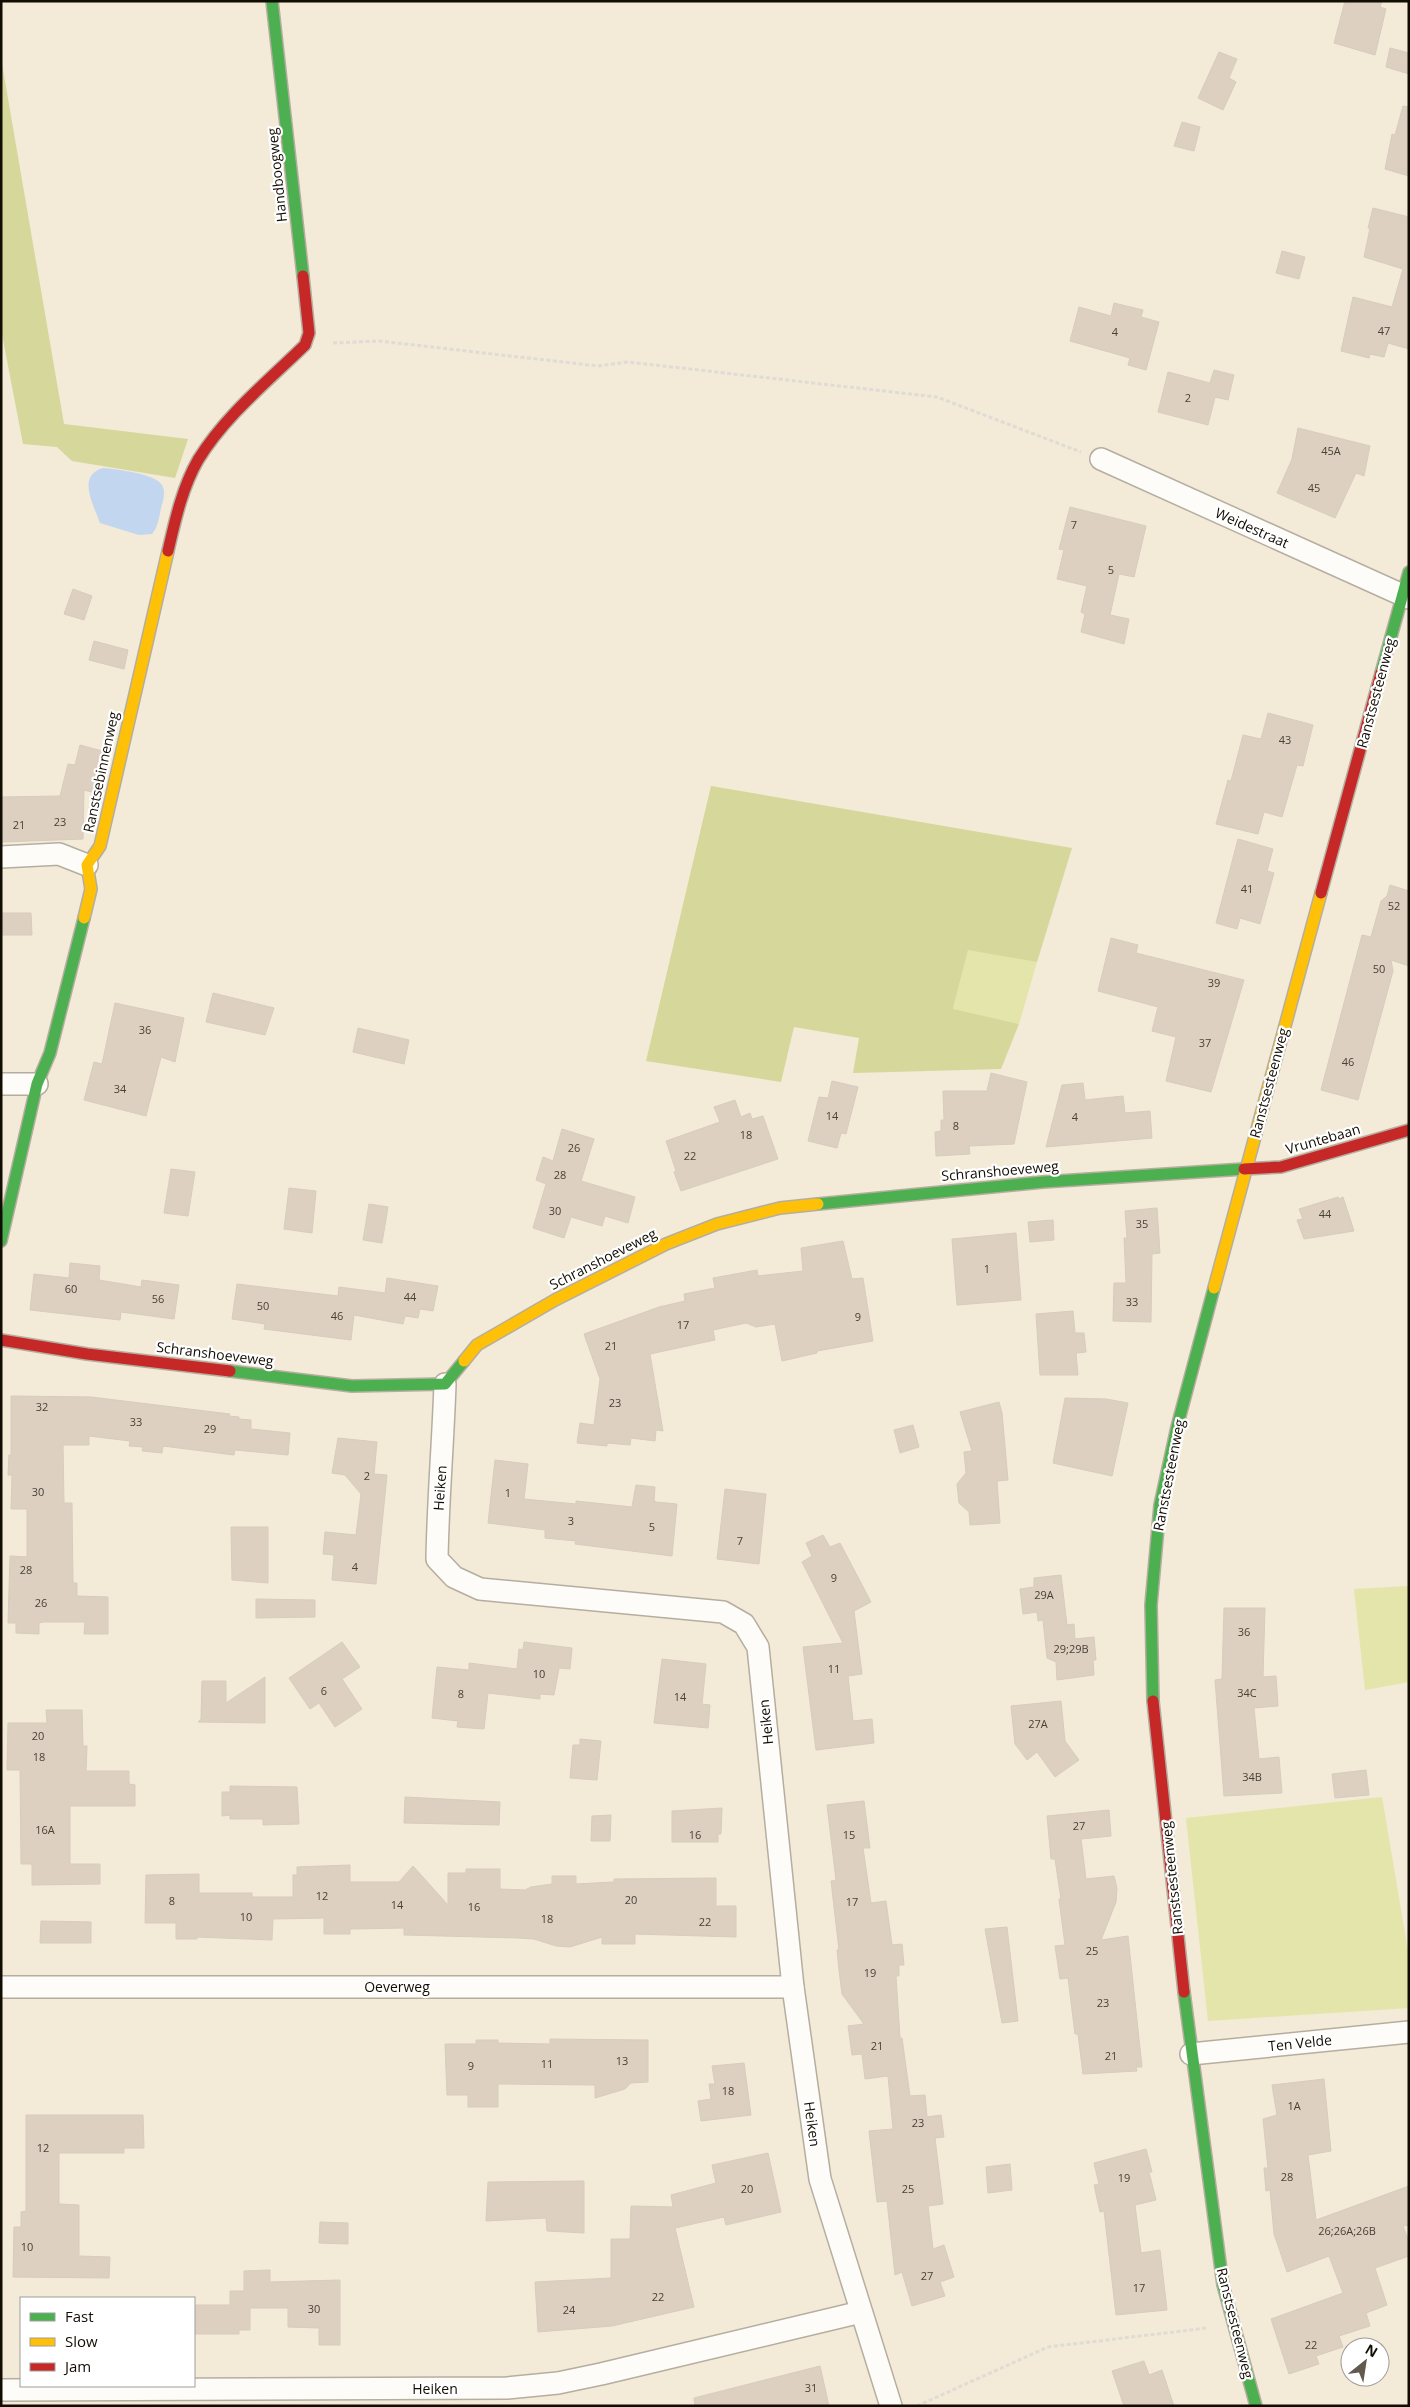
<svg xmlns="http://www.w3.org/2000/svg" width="1410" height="2407" font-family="'Open Sans',sans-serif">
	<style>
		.green { fill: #e3e5aa }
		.forest { fill: #d6d79b }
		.water { fill: #c2d6f0 }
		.building { fill: #ddd0c1; stroke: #d6ccbf }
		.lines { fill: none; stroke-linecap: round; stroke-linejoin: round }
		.street-casing { stroke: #b5aea0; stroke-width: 24 }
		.fast-casing { stroke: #b5aea0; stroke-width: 14 }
		.slow-casing { stroke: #b5aea0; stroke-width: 14 }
		.jam-casing { stroke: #b5aea0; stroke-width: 14 }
		.path { stroke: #dfdcd5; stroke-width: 3; stroke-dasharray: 4 2.5; stroke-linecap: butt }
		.street { stroke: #fdfcf9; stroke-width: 21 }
		.fast { stroke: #4caf50; stroke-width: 11 }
		.slow { stroke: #ffc107; stroke-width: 11 }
		.jam { stroke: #c62828; stroke-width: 11 }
		.labels { text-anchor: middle; stroke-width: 4.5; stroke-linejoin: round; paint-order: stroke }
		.number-label { font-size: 11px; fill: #484136 }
		.street-label { font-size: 14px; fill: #120d03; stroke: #fff }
	</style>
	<rect width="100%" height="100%" fill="#f3ead7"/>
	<!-- green -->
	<g class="green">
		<polygon points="968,949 1037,962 1019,1024 953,1010"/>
		<polygon points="1409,1586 1409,1682 1365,1690 1354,1589"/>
		<polygon points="1382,1797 1409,1957 1409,2008 1208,2021 1186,1818"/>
	</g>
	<!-- forest -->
	<g class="forest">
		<polygon points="1,58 64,424 188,439 175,478 72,461 57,447 23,444 1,329"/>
		<polygon points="711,786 1072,848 1037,962 968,950 953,1009 1019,1024 1001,1069 853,1073 859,1038 794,1027 781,1082 646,1061"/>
	</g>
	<!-- water -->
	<path class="water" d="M 103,468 C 116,469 156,474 162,485 C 166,492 163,501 161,508 C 159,518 158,527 152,534 L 139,535 L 100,523 C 94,505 76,476 103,468 Z"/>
	<!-- building -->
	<g class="building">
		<polygon points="1345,1 1382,1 1380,7 1386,9 1375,55 1334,43"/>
		<polygon points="1390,48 1409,53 1409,74 1386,67"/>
		<polygon points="1219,52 1237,59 1229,78 1236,82 1223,110 1198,98"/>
		<polygon points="1403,106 1409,107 1409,176 1385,169 1392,134 1395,135"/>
		<polygon points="1182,122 1200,127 1194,151 1174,146"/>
		<polygon points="1373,208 1409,217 1409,349 1388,343 1384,357 1370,354 1369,358 1341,351 1353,297 1392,307 1403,269 1364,257 1370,228 1368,228"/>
		<polygon points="1282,251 1305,257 1299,279 1276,273"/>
		<polygon points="1114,303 1143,310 1141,317 1159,322 1146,370 1128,365 1130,358 1070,341 1079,307 1111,316"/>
		<polygon points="1214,370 1234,375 1228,400 1215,397 1208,425 1158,412 1168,372 1210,383"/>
		<polygon points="1298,428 1370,446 1364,476 1356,473 1335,518 1277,493 1292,459"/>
		<polygon points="1070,507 1146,526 1134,577 1119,574 1110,615 1129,619 1124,644 1081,632 1085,614 1081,612 1087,586 1057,579 1064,550 1059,549"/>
		<polygon points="73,589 92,596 84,620 64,614"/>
		<polygon points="94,641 128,650 124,669 89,660"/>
		<polygon points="1268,713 1313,725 1303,766 1297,765 1282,817 1264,812 1258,834 1216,824 1228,780 1231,781 1243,735 1261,739"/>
		<polygon points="80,745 102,751 104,754 95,793 84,790 83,839 1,842 1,797 60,796 68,764 75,765"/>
		<polygon points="1238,839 1273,849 1267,871 1274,873 1260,924 1240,918 1237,929 1216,923"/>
		<polygon points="1390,885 1409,891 1409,966 1391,960 1393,971 1358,1100 1321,1090 1362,935 1371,937 1381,901 1387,896"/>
		<polygon points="1,913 31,913 32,935 1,935"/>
		<polygon points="1111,938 1138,945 1136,953 1244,980 1211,1092 1166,1081 1176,1037 1152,1031 1158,1007 1098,991"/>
		<polygon points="213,993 274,1008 265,1035 206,1022"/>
		<polygon points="115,1003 184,1018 175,1062 161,1057 146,1116 84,1100 94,1062 102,1064"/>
		<polygon points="358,1028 409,1040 404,1064 353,1052"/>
		<polygon points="991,1073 1027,1082 1014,1144 969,1146 970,1154 936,1156 935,1132 941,1131 941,1120 944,1120 943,1091 987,1091"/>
		<polygon points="832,1081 858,1087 846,1134 841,1133 837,1148 808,1141 819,1097 828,1098"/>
		<polygon points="1083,1083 1085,1100 1123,1096 1125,1113 1150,1111 1152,1138 1046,1147 1062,1085"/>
		<polygon points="735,1100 741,1117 750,1113 752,1119 763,1116 778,1159 681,1191 674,1172 676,1171 666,1141 720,1122 714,1107"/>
		<polygon points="562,1129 594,1139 581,1181 635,1197 628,1223 605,1216 602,1226 571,1217 564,1238 533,1228 546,1184 536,1180 543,1157 553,1161"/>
		<polygon points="171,1169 195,1172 188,1216 164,1213"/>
		<polygon points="289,1188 316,1191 312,1233 284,1229"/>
		<polygon points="1338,1197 1339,1199 1343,1197 1354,1231 1304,1239 1297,1220 1303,1219 1299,1209"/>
		<polygon points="369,1204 388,1207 382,1243 363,1240"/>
		<polygon points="1157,1208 1160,1253 1152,1254 1151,1322 1113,1321 1114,1283 1126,1283 1124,1238 1127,1238 1125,1211"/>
		<polygon points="1053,1220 1054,1240 1030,1242 1028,1222"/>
		<polygon points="1016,1233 1021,1300 957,1305 952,1239"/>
		<polygon points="843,1241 852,1279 863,1278 873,1341 817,1351 817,1353 782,1361 775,1324 756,1327 746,1323 713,1330 715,1340 650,1354 663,1431 656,1430 655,1441 631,1438 630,1445 607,1443 607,1446 577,1443 580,1423 594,1425 600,1379 584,1334 659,1307 685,1301 684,1294 715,1288 713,1278 757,1270 758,1276 803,1271 801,1248"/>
		<polygon points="70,1263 100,1266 99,1280 141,1287 142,1280 179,1285 174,1319 121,1312 120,1320 30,1310 34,1274 69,1278"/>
		<polygon points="387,1278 438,1286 433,1311 420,1309 418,1318 405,1316 403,1324 354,1315 351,1340 264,1329 265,1324 232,1319 237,1284 338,1296 339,1287 385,1293"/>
		<polygon points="1073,1311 1075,1333 1084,1333 1086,1352 1076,1353 1078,1375 1040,1375 1036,1314"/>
		<polygon points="11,1396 91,1397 230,1414 229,1416 239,1417 239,1419 251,1420 251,1429 290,1433 288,1455 235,1450 234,1455 163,1446 162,1453 142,1451 143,1447 129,1446 130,1441 89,1436 89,1445 63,1445 64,1503 72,1503 73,1583 77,1583 77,1596 108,1597 108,1634 84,1634 85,1622 44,1622 39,1623 39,1634 16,1633 16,1623 8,1623 10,1556 27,1557 27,1509 11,1509 12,1475 8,1475 9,1455 11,1455"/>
		<polygon points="1065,1398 1106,1399 1128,1403 1112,1476 1053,1463"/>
		<polygon points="999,1402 1002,1413 1008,1480 997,1481 1000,1523 970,1525 969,1512 959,1503 957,1484 966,1473 964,1452 972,1451 960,1412"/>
		<polygon points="913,1425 919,1447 900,1453 894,1430"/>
		<polygon points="338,1438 377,1442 374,1474 387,1475 376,1584 332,1580 334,1555 323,1554 325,1532 356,1535 361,1494 345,1475 332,1473"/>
		<polygon points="495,1460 528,1464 524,1499 576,1504 576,1501 632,1507 636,1485 655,1487 654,1500 656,1502 677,1504 672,1556 575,1544 576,1541 545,1538 545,1530 488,1523"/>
		<polygon points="725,1489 766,1494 759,1564 717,1559"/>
		<polygon points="231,1527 268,1527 268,1583 232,1580"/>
		<polygon points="823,1535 830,1547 840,1543 871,1602 854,1611 862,1674 848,1676 853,1721 872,1719 874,1743 816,1750 803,1647 843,1643 802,1562 812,1556 806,1543"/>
		<polygon points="1061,1575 1067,1625 1074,1624 1075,1639 1094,1637 1096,1660 1093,1660 1094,1675 1057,1680 1056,1662 1047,1658 1043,1620 1038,1621 1037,1612 1023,1614 1020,1589 1034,1587 1034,1578"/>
		<polygon points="256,1599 315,1600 315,1617 256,1618"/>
		<polygon points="1224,1608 1265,1608 1263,1677 1276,1676 1278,1706 1254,1708 1259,1759 1279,1757 1282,1793 1224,1796 1215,1680 1222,1679"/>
		<polygon points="342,1642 360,1667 342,1679 362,1709 335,1727 319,1703 310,1709 289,1678"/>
		<polygon points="524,1642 572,1648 570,1669 559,1668 554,1695 540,1694 540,1699 488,1693 484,1729 457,1727 458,1721 432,1718 437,1667 469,1670 469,1663 517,1669 519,1649 523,1650"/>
		<polygon points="662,1659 706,1664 702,1704 710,1705 708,1728 654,1723"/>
		<polygon points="265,1677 265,1723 198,1722 201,1719 202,1681 226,1681 226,1703"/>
		<polygon points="1061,1701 1065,1741 1079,1760 1055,1777 1037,1752 1027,1760 1015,1744 1011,1706"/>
		<polygon points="46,1710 82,1710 83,1746 87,1746 86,1771 129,1771 129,1784 135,1785 135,1806 70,1806 70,1864 100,1864 100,1884 32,1885 32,1864 21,1864 20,1770 7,1770 8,1723 47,1723"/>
		<polygon points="580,1739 601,1741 597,1780 570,1778 573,1745 580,1745"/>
		<polygon points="1366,1770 1369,1795 1335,1798 1332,1774"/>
		<polygon points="230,1786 297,1787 299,1824 263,1825 263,1819 230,1819 230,1815 222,1816 222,1792 230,1792"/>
		<polygon points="405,1797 500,1802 499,1825 404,1823"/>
		<polygon points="864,1801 870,1848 863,1848 871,1903 886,1901 892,1945 902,1944 904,1965 899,1965 899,1976 896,1976 900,2038 902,2038 910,2096 925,2095 927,2117 941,2115 944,2137 935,2138 943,2204 928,2206 933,2249 944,2245 954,2277 940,2282 945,2296 912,2306 902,2272 895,2275 887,2201 877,2202 869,2131 893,2129 888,2076 865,2079 862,2054 852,2055 848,2026 864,2024 842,1994 839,1970 837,1950 839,1950 831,1881 836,1880 827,1805"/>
		<polygon points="722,1808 721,1834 718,1834 718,1842 672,1842 672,1811"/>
		<polygon points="1109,1810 1111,1836 1081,1839 1086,1879 1114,1876 1117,1888 1116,1902 1101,1940 1128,1936 1142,2067 1136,2067 1137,2071 1083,2074 1078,2034 1075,2034 1068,1978 1060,1979 1055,1946 1065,1945 1059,1899 1061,1899 1055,1859 1051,1859 1047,1816"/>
		<polygon points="611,1815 610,1841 591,1841 592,1816"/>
		<polygon points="350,1865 350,1882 399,1882 413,1866 448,1905 448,1873 466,1873 466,1869 500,1869 500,1889 525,1890 531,1887 552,1884 552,1876 576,1876 576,1884 614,1882 614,1879 716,1878 716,1906 736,1906 736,1937 635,1934 635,1944 602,1944 602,1937 570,1947 556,1946 534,1939 518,1938 404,1935 404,1928 350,1929 350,1934 324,1934 324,1918 273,1919 272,1940 197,1937 197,1939 176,1939 176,1923 145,1923 146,1875 199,1874 199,1893 252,1893 252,1897 293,1897 293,1875 297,1875 297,1867"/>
		<polygon points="41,1921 91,1922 91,1943 40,1943"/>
		<polygon points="1007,1927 1018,2021 1002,2023 985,1929"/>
		<polygon points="550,2039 648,2040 648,2082 631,2083 625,2089 595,2098 595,2085 498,2084 498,2107 468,2107 468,2095 447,2095 445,2044 476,2044 476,2040 498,2040 498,2043 550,2044"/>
		<polygon points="744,2063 751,2115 701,2121 698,2101 711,2099 709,2084 715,2084 712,2066"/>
		<polygon points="1324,2079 1331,2151 1308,2155 1316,2220 1409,2186 1409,2225 1403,2226 1409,2242 1409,2256 1375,2268 1387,2305 1366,2313 1370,2326 1339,2336 1343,2347 1316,2356 1319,2364 1289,2374 1271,2319 1343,2293 1329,2256 1287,2272 1274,2234 1270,2190 1266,2191 1264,2168 1268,2168 1263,2119 1277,2115 1272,2085"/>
		<polygon points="26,2115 143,2115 144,2148 124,2148 124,2153 59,2153 59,2204 79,2205 79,2256 110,2257 109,2278 13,2277 14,2227 21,2227 21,2212 26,2211"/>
		<polygon points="1146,2149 1152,2172 1149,2172 1156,2200 1135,2205 1141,2253 1160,2250 1167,2310 1116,2315 1104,2211 1100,2212 1094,2185 1099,2184 1094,2163"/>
		<polygon points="768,2153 781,2212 726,2225 724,2217 675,2228 694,2307 612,2326 538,2332 535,2282 611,2278 611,2239 630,2239 631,2206 673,2207 671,2195 716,2183 712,2165"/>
		<polygon points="1010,2164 1012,2190 988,2193 986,2167"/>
		<polygon points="584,2181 584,2233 547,2231 546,2218 486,2221 488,2182"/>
		<polygon points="320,2222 348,2223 348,2244 319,2243"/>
		<polygon points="270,2270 270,2282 340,2280 340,2345 319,2345 319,2328 288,2327 288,2308 250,2308 250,2330 239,2330 239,2334 194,2334 194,2305 230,2305 230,2291 244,2291 244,2271"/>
		<polygon points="1144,2361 1149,2375 1162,2370 1174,2406 1124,2406 1112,2371"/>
		<polygon points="820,2366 829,2406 695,2406 694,2398"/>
	</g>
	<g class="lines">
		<defs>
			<g id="street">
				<polyline points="1101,459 1409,598"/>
				<polyline points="1,857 59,854 87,865"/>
				<polyline points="1,1084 37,1084"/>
				<path d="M 445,1384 C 443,1443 438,1500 437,1559 L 454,1577 L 480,1589 L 723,1612 L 744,1624 L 758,1647 L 793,1987 L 820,2179 L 891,2406"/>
				<polyline points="1,1987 793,1987"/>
				<polyline points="1191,2054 1409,2032"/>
				<polyline points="1,2390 507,2388 558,2383 601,2374 861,2312"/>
			</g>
			<g id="fast">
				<polyline points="272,1 303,276"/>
				<polyline points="1381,673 1409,572"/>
				<polyline points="818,1204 1043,1182 1244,1169"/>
				<polyline points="1,1241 37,1084 50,1053 84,918"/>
				<polyline points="230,1371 352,1386 445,1384 464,1361"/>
				<polyline points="1153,1701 1151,1605 1160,1505 1177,1427 1214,1288"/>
				<polyline points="1184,1992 1223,2285 1256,2406"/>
			</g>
			<g id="slow">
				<polyline points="84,918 91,889 87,865 100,846 168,551"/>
				<polyline points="1214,1288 1321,893"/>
				<polyline points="464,1361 477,1345 555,1300 666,1244 717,1224 780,1208 818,1204"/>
			</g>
			<g id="jam">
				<path d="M 168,551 C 175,521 182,488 198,460 C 225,416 268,381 305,345 L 309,333 L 303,276"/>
				<polyline points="1321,893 1381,673"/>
				<polyline points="1244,1169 1281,1167 1409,1130"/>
				<polyline points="1,1340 87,1354 230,1371"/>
				<polyline points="1153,1701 1184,1992"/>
			</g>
		</defs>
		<!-- street casing -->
		<use href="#street" class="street-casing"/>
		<!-- fast casing -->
		<use href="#fast" class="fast-casing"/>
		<!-- slow casing -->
		<use href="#slow" class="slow-casing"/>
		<!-- jam casing -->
		<use href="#jam" class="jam-casing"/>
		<!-- path -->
		<g class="path">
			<polyline points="333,343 379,341 598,366 628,362 937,397 1081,452"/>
			<polyline points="917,2406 1048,2347 1207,2328"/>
		</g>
		<!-- street -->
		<use href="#street" class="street"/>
		<!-- fast -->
		<use href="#fast" class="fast"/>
		<!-- slow -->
		<use href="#slow" class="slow"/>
		<!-- jam -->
		<use href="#jam" class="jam"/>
	</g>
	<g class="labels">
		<!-- number labels -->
		<g class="number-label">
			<text x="1384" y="335">47</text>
			<text x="1115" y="336">4</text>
			<text x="1188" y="402">2</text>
			<text x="1331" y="455">45A</text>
			<text x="1314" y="492">45</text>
			<text x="1074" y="529">7</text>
			<text x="1111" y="574">5</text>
			<text x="1285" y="744">43</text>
			<text x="60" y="826">23</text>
			<text x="19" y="829">21</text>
			<text x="1247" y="893">41</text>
			<text x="1394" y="910">52</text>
			<text x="1379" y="973">50</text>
			<text x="1214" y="987">39</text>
			<text x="145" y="1034">36</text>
			<text x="1205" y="1047">37</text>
			<text x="1348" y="1066">46</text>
			<text x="120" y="1093">34</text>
			<text x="832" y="1120">14</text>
			<text x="1075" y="1121">4</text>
			<text x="956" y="1130">8</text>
			<text x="746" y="1139">18</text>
			<text x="574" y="1152">26</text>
			<text x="690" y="1160">22</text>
			<text x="560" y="1179">28</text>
			<text x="555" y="1215">30</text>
			<text x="1325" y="1218">44</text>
			<text x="1142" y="1228">35</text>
			<text x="987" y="1273">1</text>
			<text x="71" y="1293">60</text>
			<text x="410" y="1301">44</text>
			<text x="158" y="1303">56</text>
			<text x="1132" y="1306">33</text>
			<text x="263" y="1310">50</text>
			<text x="337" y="1320">46</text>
			<text x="858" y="1321">9</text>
			<text x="683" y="1329">17</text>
			<text x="611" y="1350">21</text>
			<text x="615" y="1407">23</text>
			<text x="42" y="1411">32</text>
			<text x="136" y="1426">33</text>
			<text x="210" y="1433">29</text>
			<text x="367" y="1480">2</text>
			<text x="38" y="1496">30</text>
			<text x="508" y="1497">1</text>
			<text x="571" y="1525">3</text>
			<text x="652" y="1531">5</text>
			<text x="740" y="1545">7</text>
			<text x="355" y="1571">4</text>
			<text x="26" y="1574">28</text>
			<text x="834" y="1582">9</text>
			<text x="1044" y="1599">29A</text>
			<text x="41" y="1607">26</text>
			<text x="1244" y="1636">36</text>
			<text x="1071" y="1653">29;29B</text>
			<text x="834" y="1673">11</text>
			<text x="539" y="1678">10</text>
			<text x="324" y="1695">6</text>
			<text x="1247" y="1697">34C</text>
			<text x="461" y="1698">8</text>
			<text x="680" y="1701">14</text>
			<text x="1038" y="1728">27A</text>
			<text x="38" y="1740">20</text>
			<text x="39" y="1761">18</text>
			<text x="1252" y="1781">34B</text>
			<text x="1079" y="1830">27</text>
			<text x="45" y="1834">16A</text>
			<text x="695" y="1839">16</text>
			<text x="849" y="1839">15</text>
			<text x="322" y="1900">12</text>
			<text x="631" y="1904">20</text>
			<text x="172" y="1905">8</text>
			<text x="852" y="1906">17</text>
			<text x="397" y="1909">14</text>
			<text x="474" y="1911">16</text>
			<text x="246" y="1921">10</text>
			<text x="547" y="1923">18</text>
			<text x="705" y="1926">22</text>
			<text x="1092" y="1955">25</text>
			<text x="870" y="1977">19</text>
			<text x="1103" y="2007">23</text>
			<text x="877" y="2050">21</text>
			<text x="1111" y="2060">21</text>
			<text x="622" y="2065">13</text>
			<text x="547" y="2068">11</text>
			<text x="471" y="2070">9</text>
			<text x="728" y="2095">18</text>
			<text x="1294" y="2110">1A</text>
			<text x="918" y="2127">23</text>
			<text x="43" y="2152">12</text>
			<text x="1287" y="2181">28</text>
			<text x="1124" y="2182">19</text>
			<text x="747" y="2193">20</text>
			<text x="908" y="2193">25</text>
			<text x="1347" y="2235">26;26A;26B</text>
			<text x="27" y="2251">10</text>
			<text x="927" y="2280">27</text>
			<text x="1139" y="2292">17</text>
			<text x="658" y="2301">22</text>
			<text x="314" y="2313">30</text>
			<text x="569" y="2314">24</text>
			<text x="1311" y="2349">22</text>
			<text x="811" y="2392">31</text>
		</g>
		<!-- street labels -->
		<g class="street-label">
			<text transform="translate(277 175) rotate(-96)" y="5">Handboogweg</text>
			<text transform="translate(1252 528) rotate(24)" y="5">Weidestraat</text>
			<text transform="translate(1376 693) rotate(-75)" y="5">Ranstsesteenweg</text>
			<text transform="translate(101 772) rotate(-78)" y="5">Ranstsebinnenweg</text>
			<text transform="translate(1269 1083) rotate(-75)" y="5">Ranstsesteenweg</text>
			<text transform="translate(1323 1139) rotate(-16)" y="5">Vruntebaan</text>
			<text transform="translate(1000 1171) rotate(-5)" y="5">Schranshoeveweg</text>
			<text transform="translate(603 1259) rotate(-27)" y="5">Schranshoeveweg</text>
			<text transform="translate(215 1354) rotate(7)" y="5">Schranshoeveweg</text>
			<text transform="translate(1169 1475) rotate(-79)" y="5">Ranstsesteenweg</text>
			<text transform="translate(440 1488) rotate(-86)" y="5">Heiken</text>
			<text transform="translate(766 1722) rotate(-96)" y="5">Heiken</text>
			<text transform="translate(1172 1878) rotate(-96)" y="5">Ranstsesteenweg</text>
			<text x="397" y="1992">Oeverweg</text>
			<text transform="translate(1300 2043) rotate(-6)" y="5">Ten Velde</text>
			<text transform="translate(812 2124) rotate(82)" y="5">Heiken</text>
			<text transform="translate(1235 2323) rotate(76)" y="5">Ranstsesteenweg</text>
			<text x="435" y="2394">Heiken</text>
		</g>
	</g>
	<!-- border -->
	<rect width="1410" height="2407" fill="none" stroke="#120d03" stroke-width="5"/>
	<!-- legend -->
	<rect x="20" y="2297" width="175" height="90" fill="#ffffff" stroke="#a09e9a"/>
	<rect x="30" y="2313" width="25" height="8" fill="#4caf50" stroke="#a09e9a"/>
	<text x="65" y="2322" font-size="15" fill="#120d03">Fast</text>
	<rect x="30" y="2338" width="25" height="8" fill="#ffc107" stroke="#a09e9a"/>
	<text x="65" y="2347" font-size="15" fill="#120d03">Slow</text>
	<rect x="30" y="2363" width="25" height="8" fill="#c62828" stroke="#a09e9a"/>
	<text x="65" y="2372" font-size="15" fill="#120d03">Jam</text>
	<!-- north arrow -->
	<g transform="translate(1365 2362) rotate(30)"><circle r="24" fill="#ffffff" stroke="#a09e9a"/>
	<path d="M0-4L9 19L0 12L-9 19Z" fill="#615a4d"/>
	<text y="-8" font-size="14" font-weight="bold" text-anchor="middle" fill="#120d03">N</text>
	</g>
</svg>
